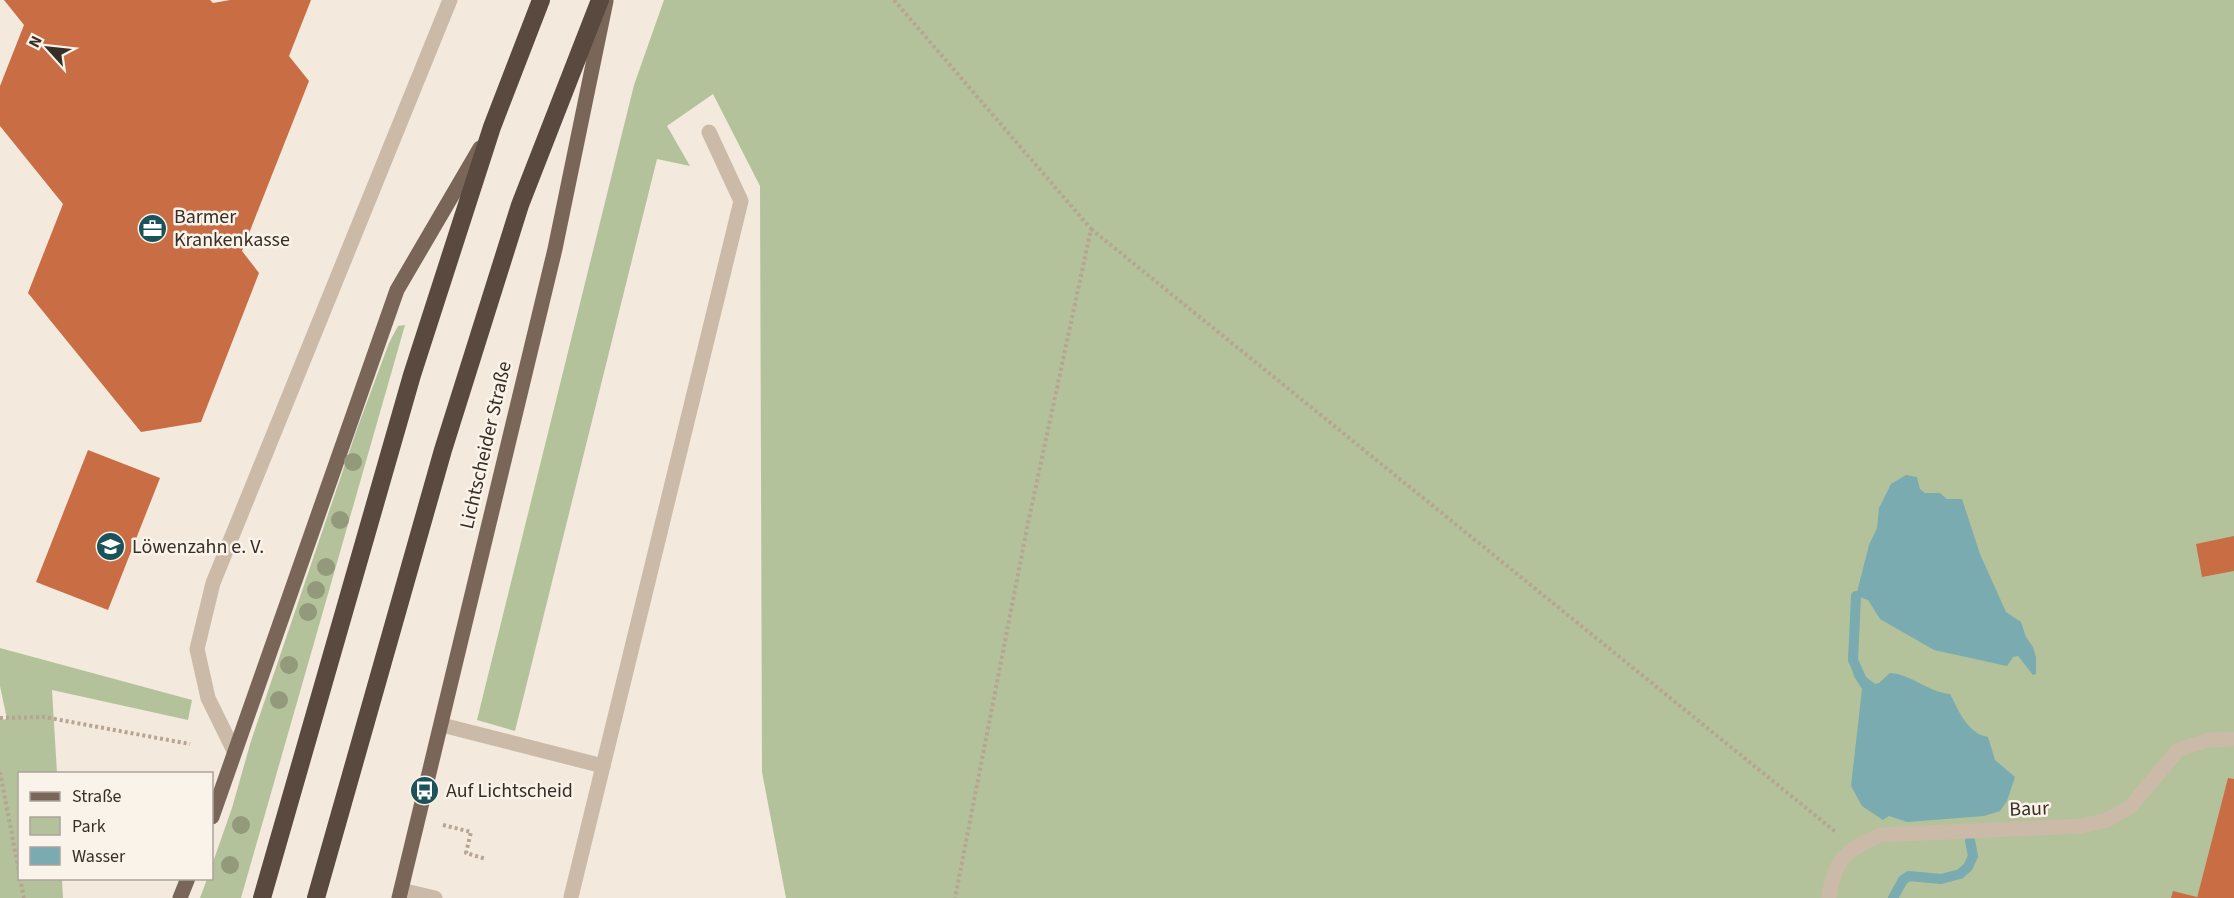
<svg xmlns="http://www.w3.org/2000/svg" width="2234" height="898" font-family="'Source Sans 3',sans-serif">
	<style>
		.green { fill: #b3c29b }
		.water { fill: #7aabb1 }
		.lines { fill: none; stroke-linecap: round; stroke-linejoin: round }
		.stream { stroke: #7aabb1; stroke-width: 10 }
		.building { fill: #c96d44 }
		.path { stroke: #b7a492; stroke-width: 4; stroke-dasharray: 3 3; stroke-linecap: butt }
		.minor { stroke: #cbbaa7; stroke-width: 15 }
		.major { stroke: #7a6659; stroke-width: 15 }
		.highway { stroke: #59493f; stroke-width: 18 }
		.tree { fill: #93997b }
		.labels { text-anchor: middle; stroke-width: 5; stroke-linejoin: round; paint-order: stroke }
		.poi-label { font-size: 20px; fill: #382e28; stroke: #faf3e9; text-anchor: start }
		.street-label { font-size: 20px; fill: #382e28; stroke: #faf3e9 }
	</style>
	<rect width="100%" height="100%" fill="#f3e9dc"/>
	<!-- green -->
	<g class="green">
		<polygon points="664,0 2234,0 2234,898 786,898 762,772 760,186 713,94 667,126 690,166 657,159 515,731 477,720 634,85"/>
		<polygon points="405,325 241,898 200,898 207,879 212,878 212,865 232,808 251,741 357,429 389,343 398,326"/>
		<polygon points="0,648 192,700 188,720 52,690 57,773 20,774 20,878 62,879 63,898 0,898 0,720 7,719 0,686"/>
	</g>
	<!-- water -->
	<g class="water">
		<polygon points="1906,475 1917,477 1920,489 1925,493 1940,493 1947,499 1962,499 1980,554 2006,612 2021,622 2026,637 2033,647 2036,657 2036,674 2033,675 2018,656 2013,657 2007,666 1934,650 1880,619 1868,600 1856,596 1869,545 1877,528 1879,508 1891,484"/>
		<path d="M 1856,665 L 1861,673 L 1875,684 L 1879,683 L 1890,673 C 1911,674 1928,692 1950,694 C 1959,711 1967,733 1988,737 L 1995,760 L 2015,777 L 2007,801 L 2000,811 L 1984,816 L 1907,822 L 1889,816 L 1883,820 L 1862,806 L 1851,786 L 1862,689 L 1854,676 L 1852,668 Z"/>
	</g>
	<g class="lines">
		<!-- stream -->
		<g class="stream">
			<polyline points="1856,596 1853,660 1861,678"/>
			<polyline points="1893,898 1903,880 1909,876 1941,879 1960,874 1968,867 1973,856 1970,841"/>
		</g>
	</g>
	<!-- building -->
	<g class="building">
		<polygon points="4,0 210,0 213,3 230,0 311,0 289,56 309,81 242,251 259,273 201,422 141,432 28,293 63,204 0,126 0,86 24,25"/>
		<polygon points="88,450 160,478 108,610 36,582"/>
		<polygon points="2234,536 2234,571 2202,577 2196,544"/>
		<polygon points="2228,778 2234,779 2234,898 2197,898"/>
		<polygon points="2173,891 2197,897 2197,898 2171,898"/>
	</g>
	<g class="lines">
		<!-- path -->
		<g class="path">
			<polyline points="894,0 1091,229 1028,523 955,898"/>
			<polyline points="1091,229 1837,833"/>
			<polyline points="0,718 44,717 190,744"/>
			<polyline points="0,772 20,877"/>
			<polyline points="443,825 471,832 466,853 486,859"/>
			<polyline points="20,878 24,898"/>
		</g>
		<!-- minor -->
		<g class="minor">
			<polyline points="442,725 603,766 571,897"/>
			<polyline points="234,751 208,698 197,649 213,583 450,0"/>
			<polyline points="603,766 741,201 709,132"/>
			<polyline points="401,890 435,898"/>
			<path d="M 1829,898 C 1834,859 1846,850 1880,835 L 2081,826 L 2107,820 L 2130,807 L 2178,750 L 2208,740 L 2234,739"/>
		</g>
		<!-- major -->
		<g class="major">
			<polyline points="212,817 397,290 480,148"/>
			<polyline points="180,898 188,878"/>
			<polyline points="399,898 555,249 606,1"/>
		</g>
		<!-- highway -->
		<g class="highway">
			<polyline points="262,898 412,375 492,127 541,0"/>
			<polyline points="316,898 443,450 520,205 600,0"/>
		</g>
	</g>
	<!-- trees -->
	<g class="tree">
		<circle cx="353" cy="462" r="9"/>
		<circle cx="340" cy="520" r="9"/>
		<circle cx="326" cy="567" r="9"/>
		<circle cx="316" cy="590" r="9"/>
		<circle cx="308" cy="612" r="9"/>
		<circle cx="289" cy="665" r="9"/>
		<circle cx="279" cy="700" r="9"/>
		<circle cx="241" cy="825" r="9"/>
		<circle cx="230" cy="865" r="9"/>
	</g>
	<!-- icons -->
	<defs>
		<symbol id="office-disc" viewBox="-11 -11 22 22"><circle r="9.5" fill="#1c525a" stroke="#faf3e9"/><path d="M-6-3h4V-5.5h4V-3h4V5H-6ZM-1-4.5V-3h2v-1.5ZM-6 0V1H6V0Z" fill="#fff"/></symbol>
		<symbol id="school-disc" viewBox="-11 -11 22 22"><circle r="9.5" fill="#1c525a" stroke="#faf3e9"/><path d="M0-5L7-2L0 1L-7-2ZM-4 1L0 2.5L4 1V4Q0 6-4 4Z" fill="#fff"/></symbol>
		<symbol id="bus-disc" viewBox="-11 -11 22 22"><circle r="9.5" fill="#1c525a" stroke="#faf3e9"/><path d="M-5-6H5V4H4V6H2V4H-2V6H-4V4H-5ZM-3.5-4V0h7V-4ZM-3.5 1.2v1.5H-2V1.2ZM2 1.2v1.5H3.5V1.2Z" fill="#fff"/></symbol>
	</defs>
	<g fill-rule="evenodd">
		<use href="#office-disc" x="136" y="212" width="33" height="33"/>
		<use href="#school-disc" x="94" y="530" width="33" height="33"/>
		<use href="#bus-disc" x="408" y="774" width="33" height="33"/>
	</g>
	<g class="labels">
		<!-- poi labels -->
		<g class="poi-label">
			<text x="174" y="223">Barmer<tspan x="174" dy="23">Krankenkasse</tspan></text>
			<text x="132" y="553">Löwenzahn e. V.</text>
			<text x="446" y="797">Auf Lichtscheid</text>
		</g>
		<!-- street labels -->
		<g class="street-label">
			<text transform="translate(485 445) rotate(-77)" y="7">Lichtscheider Straße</text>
			<text transform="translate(2029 808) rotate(-2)" y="7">Baur</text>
		</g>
	</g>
	<!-- legend -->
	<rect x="18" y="772" width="195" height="108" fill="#faf3e9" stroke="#aca49c" stroke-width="1.5"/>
	<rect x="30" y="792" width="30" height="9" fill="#7a6659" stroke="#aca49c" stroke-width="1.5"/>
	<text x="72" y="802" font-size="18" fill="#382e28">Straße</text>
	<rect x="30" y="817" width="30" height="18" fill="#b3c29b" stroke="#aca49c" stroke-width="1.5"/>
	<text x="72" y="832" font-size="18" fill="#382e28">Park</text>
	<rect x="30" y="847" width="30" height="18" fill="#7aabb1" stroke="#aca49c" stroke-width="1.5"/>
	<text x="72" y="862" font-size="18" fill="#382e28">Wasser</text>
	<!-- north arrow -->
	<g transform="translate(48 48) rotate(297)" stroke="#faf3e9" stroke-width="4.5" paint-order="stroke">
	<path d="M0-4.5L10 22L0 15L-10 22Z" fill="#382e28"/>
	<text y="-9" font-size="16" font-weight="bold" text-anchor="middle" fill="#382e28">N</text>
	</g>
</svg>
